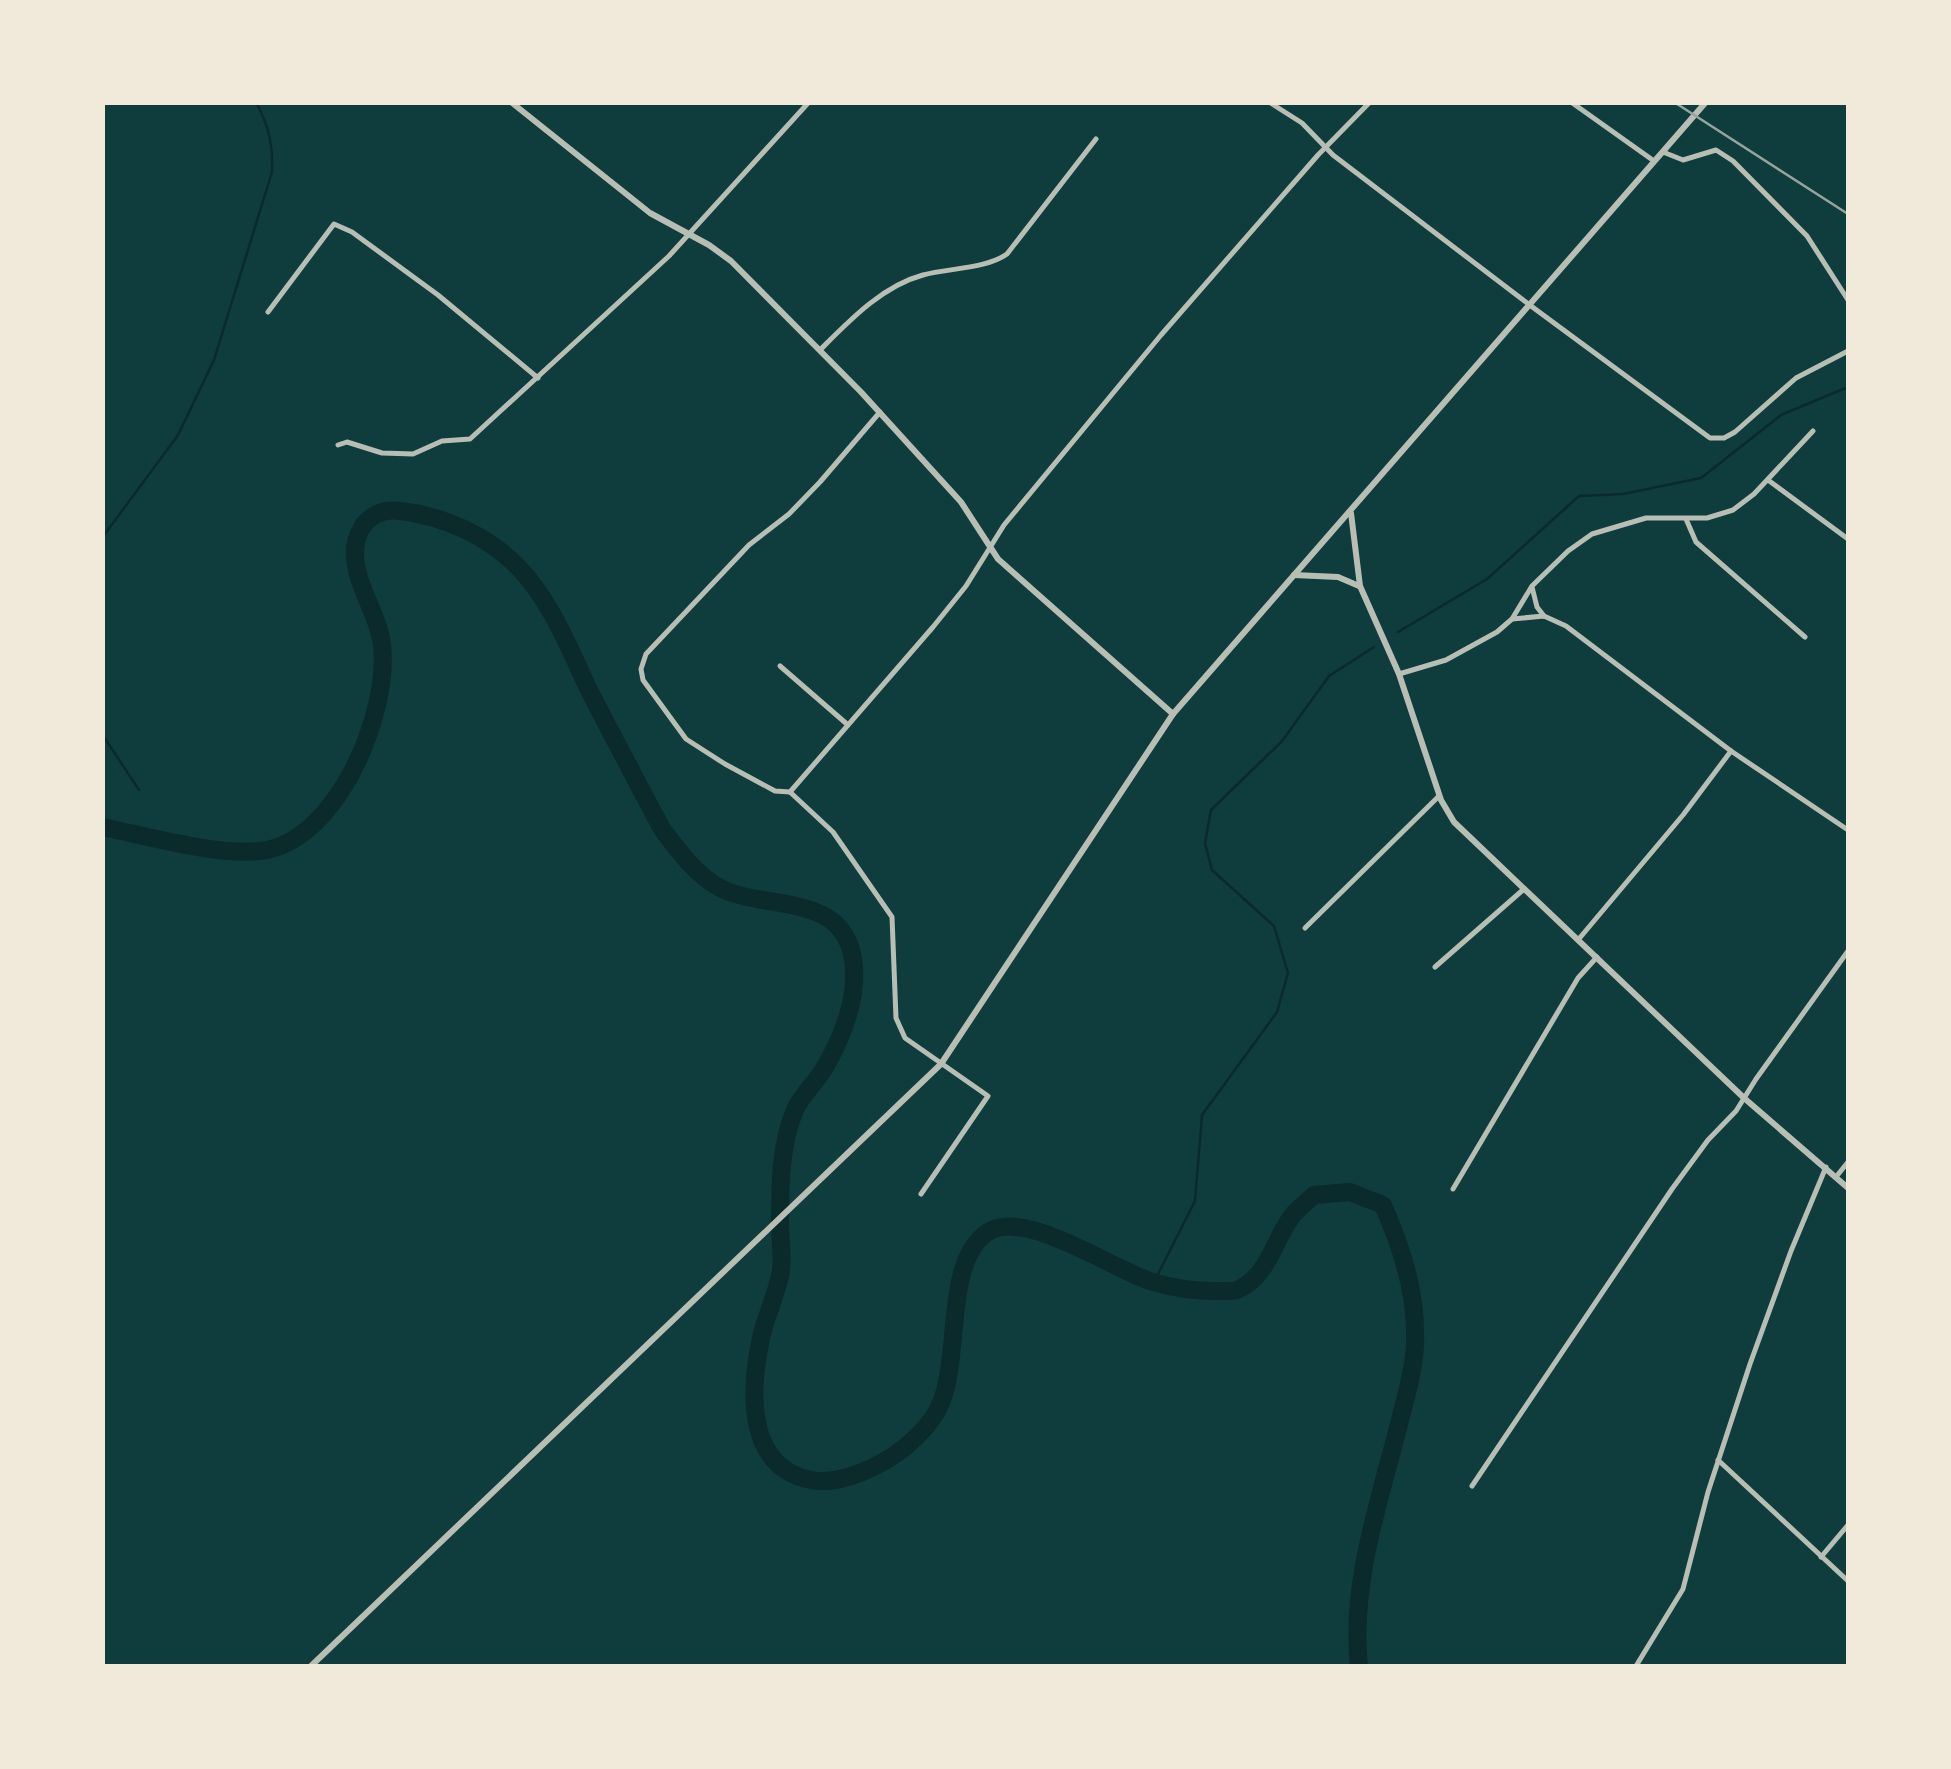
<svg xmlns="http://www.w3.org/2000/svg" width="1951" height="1769" font-family="'Sofia Sans Condensed',sans-serif">
	<style>
		.lines { fill: none; stroke-linecap: round; stroke-linejoin: round }
		.stream { stroke: #0a2a2b; stroke-width: 2.5 }
		.river { stroke: #0a2a2b; stroke-width: 18 }
		.minor { stroke: #b8beb3; stroke-width: 5 }
		.tertiary { stroke: #b8beb3; stroke-width: 6 }
		.rail { stroke: #97a49c; stroke-width: 2.5 }
	</style>
	<rect width="100%" height="100%" fill="#0f3d3e"/>
	<g class="lines">
		<!-- stream -->
		<g class="stream">
			<path d="M 102,538 L 178,435 L 214,360 L 272,172 C 273,145 269,126 256,102"/>
			<polyline points="1398,632 1487,579 1579,496 1623,494 1701,478 1781,415 1848,387"/>
			<polyline points="102,734 139,790"/>
			<polyline points="1154,1282 1195,1201 1202,1115 1277,1012 1288,973 1274,926 1212,870 1205,843 1211,810 1282,741 1329,676 1374,647"/>
		</g>
		<!-- river -->
		<path class="river" d="M 102,827 C 146,836 218,856 260,851 C 337,843 390,712 382,645 C 378,610 349,578 356,542 C 361,520 378,508 400,511 C 444,516 489,536 520,569 C 551,602 569,648 588,688 C 612,735 637,782 662,829 C 678,850 693,871 715,885 C 758,912 838,890 852,954 C 861,992 842,1040 822,1072 C 814,1084 801,1096 795,1110 C 780,1144 780,1188 780,1224 C 780,1239 783,1256 781,1271 C 777,1294 766,1315 761,1338 C 750,1389 745,1467 811,1480 C 840,1486 881,1466 904,1448 C 917,1437 932,1423 939,1407 C 962,1360 943,1261 988,1232 C 1025,1208 1113,1270 1153,1282 C 1173,1288 1194,1291 1214,1291 C 1221,1291 1231,1292 1237,1290 C 1268,1277 1274,1240 1292,1216 C 1298,1208 1307,1202 1314,1195 L 1350,1192 L 1383,1205 C 1403,1251 1417,1295 1415,1345 C 1414,1370 1406,1396 1400,1420 C 1380,1500 1350,1583 1359,1666"/>
		<!-- minor -->
		<g class="minor">
			<polyline points="1269,102 1302,123 1333,155 1531,306 1710,438 1724,438 1735,432 1796,378 1848,351"/>
			<polyline points="1571,102 1654,161"/>
			<polyline points="1663,152 1683,160 1716,150 1733,161 1807,236 1848,300"/>
			<polyline points="268,312 334,224 352,232 438,295 538,378"/>
			<path d="M 820,350 C 849,321 882,286 923,275 C 949,268 986,269 1007,254 L 1096,139"/>
			<polyline points="880,412 820,482 789,514 749,545 646,654 641,669 643,680 686,739 725,764 775,791 790,792 833,832 892,917 896,1018 905,1038 988,1096 921,1194"/>
			<polyline points="338,445 347,442 382,453 413,454 442,441 470,439 669,256 809,102"/>
			<polyline points="1768,480 1848,539"/>
			<polyline points="1686,519 1696,542 1805,637"/>
			<polyline points="1532,587 1537,607 1544,616"/>
			<polyline points="1512,619 1544,616 1566,626 1731,751 1848,830"/>
			<polyline points="780,666 848,725"/>
			<polyline points="1399,674 1446,660 1497,632 1512,619 1532,586 1568,551 1592,534 1646,518 1707,518 1733,510 1754,494 1813,431"/>
			<polyline points="790,792 933,627 966,586 1004,525 1161,335 1318,155 1370,102"/>
			<polyline points="1305,928 1439,796"/>
			<polyline points="1578,940 1683,815 1731,751"/>
			<polyline points="1435,967 1524,889"/>
			<polyline points="1836,1177 1848,1162"/>
			<polyline points="1453,1189 1578,978 1597,957"/>
			<polyline points="1718,1460 1848,1581"/>
			<polyline points="1472,1486 1672,1189 1708,1140 1736,1111 1756,1079 1848,951"/>
			<polyline points="1821,1557 1848,1525"/>
			<polyline points="1636,1666 1683,1589 1708,1492 1750,1364 1791,1251 1826,1167"/>
		</g>
		<!-- tertiary -->
		<g class="tertiary">
			<polyline points="511,102 650,213 709,245 731,261 861,392 961,502 998,559 1173,714"/>
			<polyline points="1351,513 1360,586 1399,674 1441,800 1454,822 1744,1098 1848,1188"/>
			<polyline points="1294,575 1338,577 1359,586"/>
			<polyline points="311,1666 941,1064 1173,714 1706,102"/>
		</g>
		<!-- rail -->
		<polyline class="rail" points="1674,102 1848,214"/>
	</g>
	<!-- border -->
	<rect width="1951" height="1769" fill="none" stroke="#f1e9da" stroke-width="210"/>
</svg>
